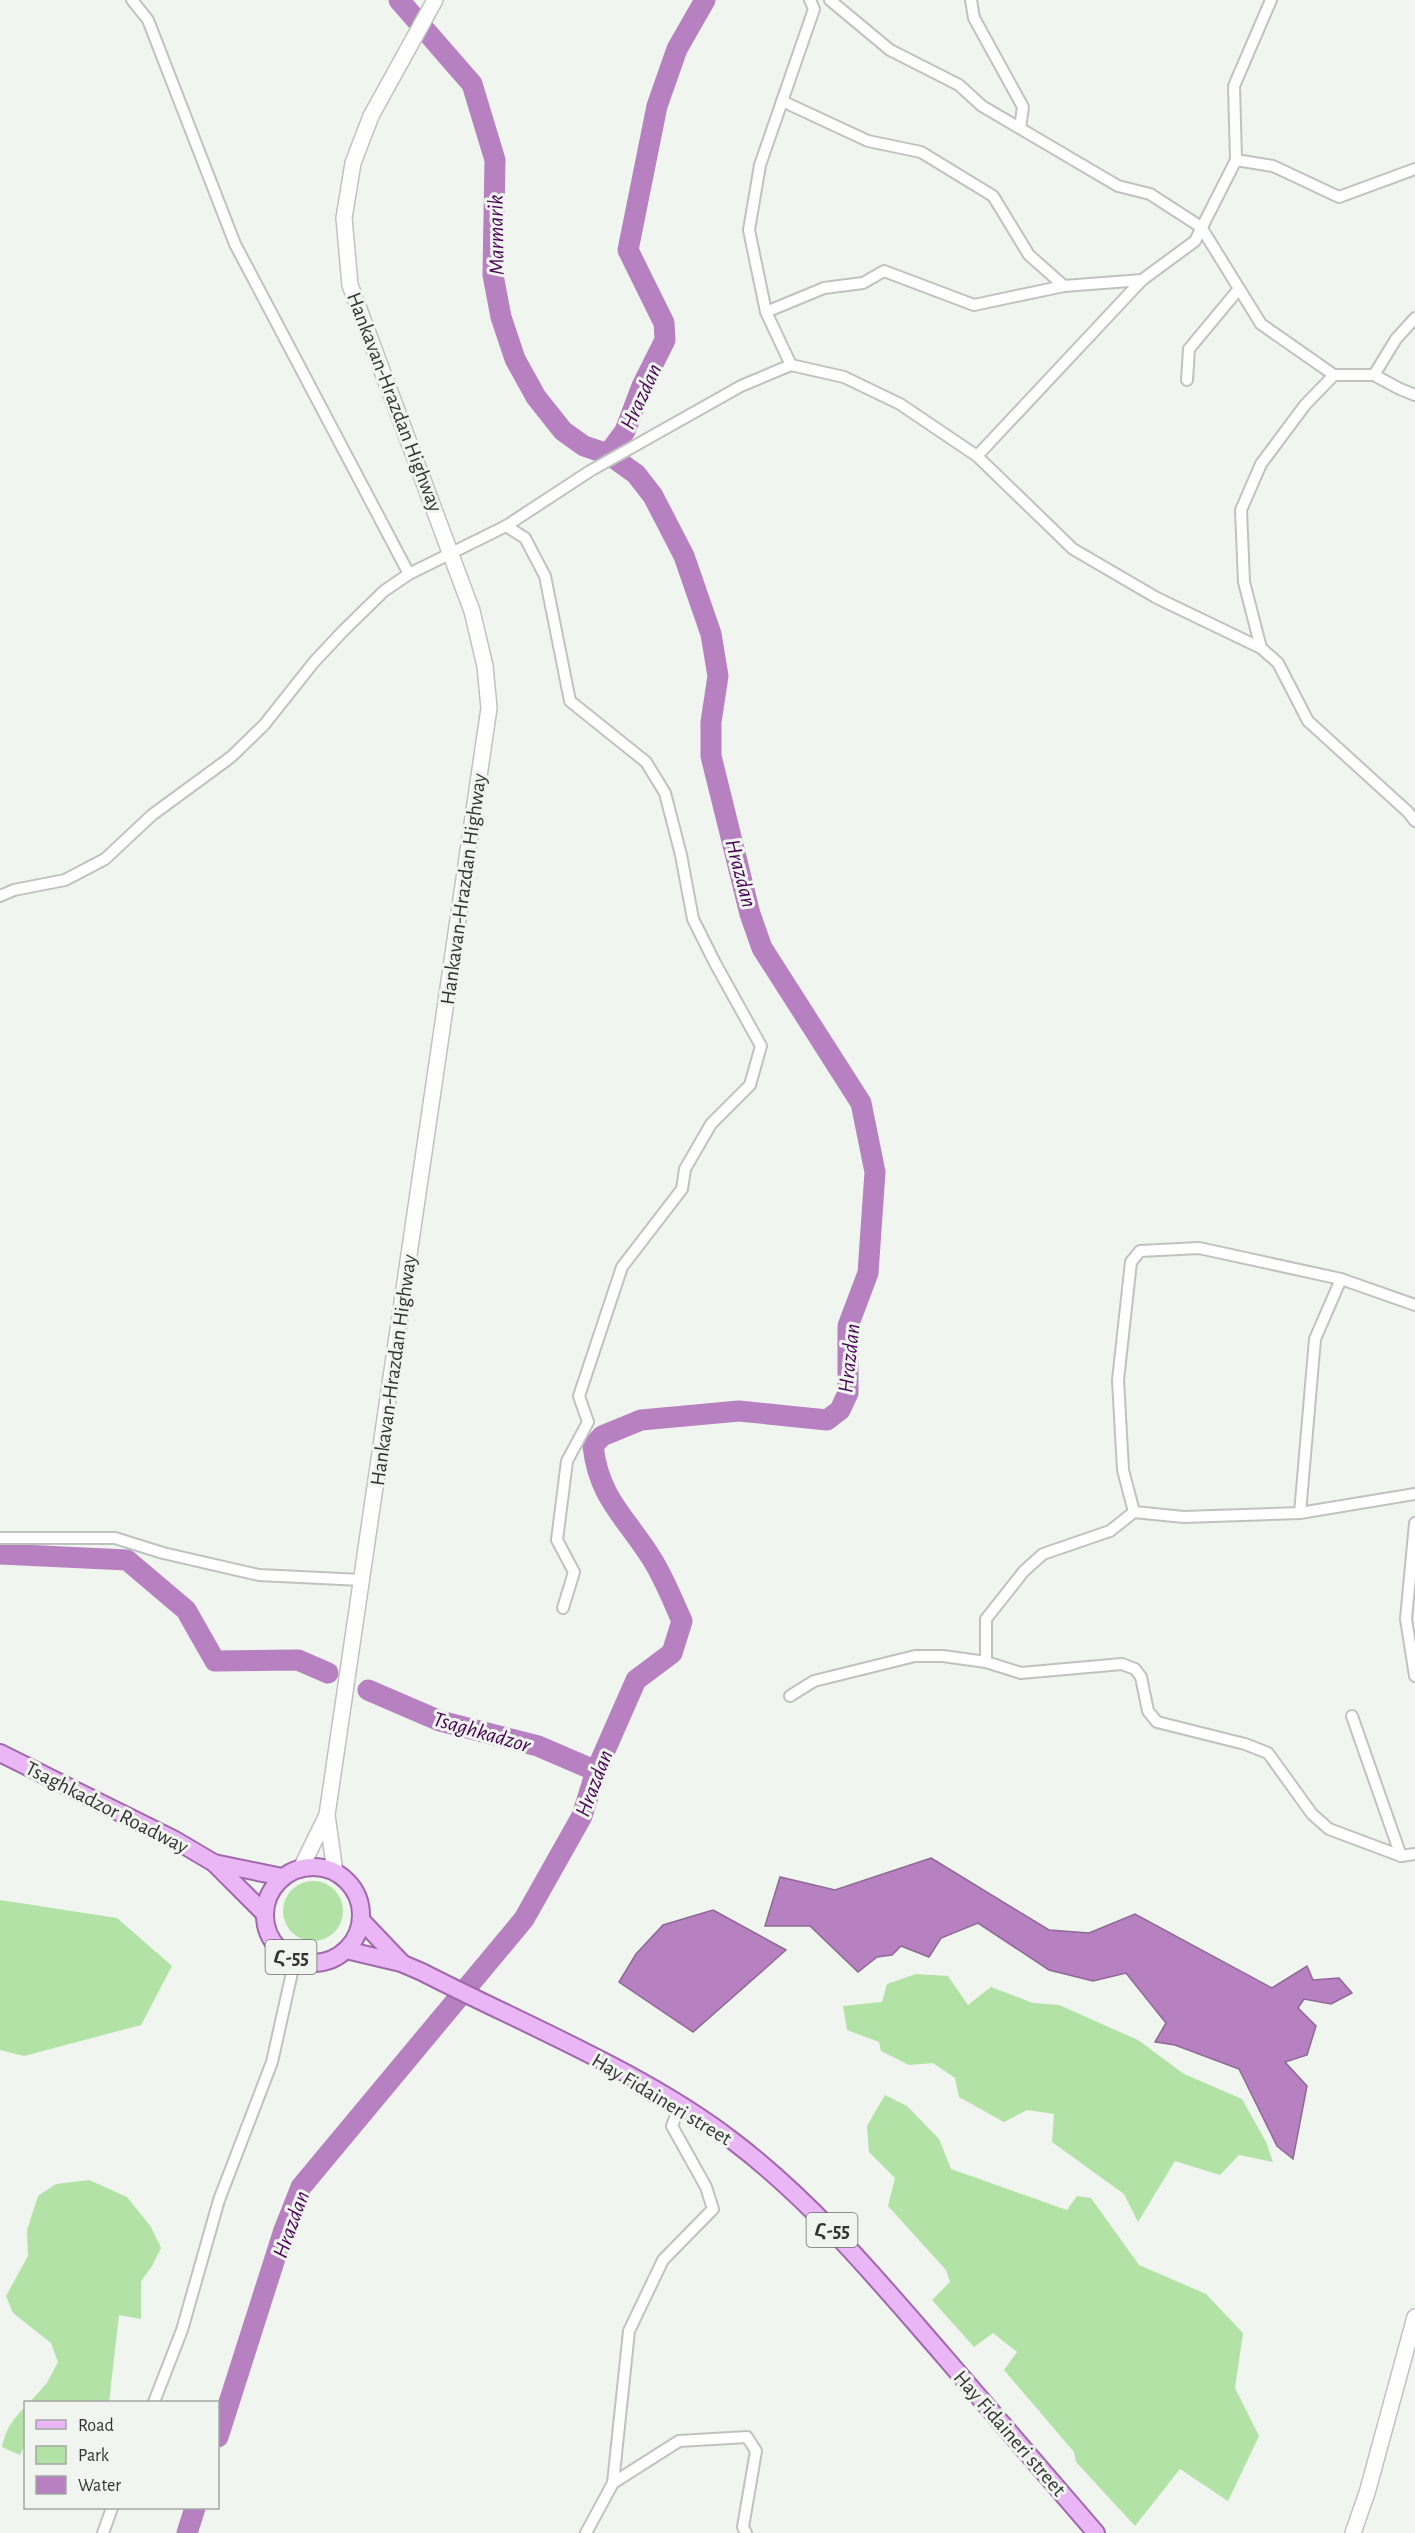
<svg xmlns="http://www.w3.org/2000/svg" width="1415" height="2533" font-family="'Alegreya Sans','Noto Sans Armenian',sans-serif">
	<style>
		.green { fill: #b2e2a6 }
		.water { fill: #b680c1; stroke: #8f6996; stroke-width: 1.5 }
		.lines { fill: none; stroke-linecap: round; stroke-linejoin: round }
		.river { stroke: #b680c1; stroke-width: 21 }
		.minor-casing { stroke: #bfc3be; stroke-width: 14 }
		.secondary-casing { stroke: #bfc3be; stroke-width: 18 }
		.primary-casing { stroke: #a169ac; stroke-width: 20 }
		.minor { stroke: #fff; stroke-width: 10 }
		.secondary { stroke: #fff; stroke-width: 15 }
		.primary { stroke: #eab6f5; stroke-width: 16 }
		.labels { text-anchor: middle; stroke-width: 6; stroke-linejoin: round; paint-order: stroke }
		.shield { fill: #f0f5ef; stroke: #6c6e6b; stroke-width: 1.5 }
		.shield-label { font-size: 20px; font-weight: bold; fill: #333432 }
		.street-label { font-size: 21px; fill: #333432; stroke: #f0f5ef }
		.water-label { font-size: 22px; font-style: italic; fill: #4a0157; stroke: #f0f5ef }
	</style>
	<rect width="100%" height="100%" fill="#f0f5ef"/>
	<!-- green -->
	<g class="green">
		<circle cx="313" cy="1911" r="30"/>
		<polygon points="0,1900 117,1918 172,1966 141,2025 24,2056 0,2050"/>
		<polygon points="916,1974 948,1976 968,2005 991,1987 1033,2003 1059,2005 1138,2040 1184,2074 1242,2099 1266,2142 1273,2162 1239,2155 1220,2175 1175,2161 1138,2222 1124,2194 1052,2142 1054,2114 1027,2110 1004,2122 959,2097 955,2078 933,2063 909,2065 881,2051 879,2042 847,2030 843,2006 882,2002 887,1984"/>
		<polygon points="885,2095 907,2106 939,2139 951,2169 1067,2210 1077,2196 1091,2198 1139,2265 1206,2294 1243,2333 1235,2388 1259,2436 1228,2501 1180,2469 1135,2526 1076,2462 1074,2452 1004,2370 1017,2352 993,2333 974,2347 932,2300 950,2282 946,2270 888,2206 895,2178 869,2152 867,2126"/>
		<polygon points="89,2180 127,2197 151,2227 161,2248 152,2266 141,2281 141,2319 119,2315 109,2402 30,2402 47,2383 58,2362 51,2343 13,2313 6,2296 28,2256 27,2230 38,2196 56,2184"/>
		<path d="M 25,2407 L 25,2445 L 20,2455 L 2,2447 C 5,2430 13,2419 25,2407 Z"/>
	</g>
	<!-- water -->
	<g class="water">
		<polygon points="931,1858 1049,1930 1089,1933 1135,1914 1272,1988 1307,1966 1313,1980 1339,1978 1352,1993 1331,2004 1304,1999 1298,2008 1316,2026 1307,2055 1285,2062 1307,2086 1293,2159 1277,2146 1239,2069 1175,2045 1155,2042 1166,2023 1126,1973 1093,1981 1049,1970 978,1923 941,1938 929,1957 901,1946 892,1955 877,1957 858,1972 810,1926 765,1926 780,1877 835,1890"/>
		<polygon points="713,1910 786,1950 693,2032 619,1982 636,1954 663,1925"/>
	</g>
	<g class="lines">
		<!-- river -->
		<g class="river">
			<polyline points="608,454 625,431 642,386 665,340 664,323 628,250 657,106 677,49 705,0"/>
			<polyline points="0,1554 127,1560 186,1610 215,1661 298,1660 328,1673"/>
			<polyline points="368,1690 440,1721 538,1746 596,1771"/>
			<path d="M 218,2437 L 284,2230 L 301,2187 L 524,1919 L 582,1816 L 596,1771 L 636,1680 L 672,1653 L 682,1621 C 673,1601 664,1578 652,1559 C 626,1517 599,1499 593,1446 L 602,1436 L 641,1420 L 739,1411 L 827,1420 L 840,1410 L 848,1393 L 848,1326 L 868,1273 L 875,1172 L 861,1103 L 762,948 L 750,914 L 711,756 L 711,722 L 718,676 L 711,634 L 684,556 L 653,496 L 636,474 L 608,454 L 584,446 L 563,431 L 536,397 L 515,359 L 501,317 L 493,275 L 495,160 L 472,84 L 399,0"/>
			<polyline points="187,2533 195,2508"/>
		</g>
		<defs>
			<g id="minor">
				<polyline points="132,0 148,20 235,244 409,574"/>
				<polyline points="830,0 890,50 959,85 982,106 1118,186 1150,194 1201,227 1261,324 1334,375"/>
				<polyline points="971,0 974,18 1023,107 1020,128"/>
				<polyline points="782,101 868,141 921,152 993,196 1029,255 1064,286"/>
				<polyline points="1236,160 1273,166 1339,197 1415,169"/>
				<polyline points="766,312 824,288 863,283 884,271 974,305 1064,286 1142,280"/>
				<polyline points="791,365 766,312 749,230 760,165 814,9 810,0"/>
				<polyline points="1374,375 1396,339 1415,318"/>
				<polyline points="1187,380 1189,349 1238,290"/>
				<polyline points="977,456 1142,280 1195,241 1236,160 1234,86 1271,0"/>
				<polyline points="506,526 525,538 545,576 570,701 646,762 665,793 681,855 693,919 715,963 761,1046 750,1085 711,1124 685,1169 682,1189 622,1267 579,1396 588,1422 567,1461 557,1540 574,1572 563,1608"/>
				<polyline points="1261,648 1244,582 1241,510 1261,464 1305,405 1334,375 1374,375 1400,389 1415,395"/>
				<polyline points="0,896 14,890 65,880 105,859 152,815 231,757 264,725 314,662 344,630 384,591 409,574 506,526 590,471 741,386 791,365 844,377 900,404 977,456 1073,549 1157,598 1261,648 1278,663 1308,721 1408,812 1415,821"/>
				<polyline points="1134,1512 1123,1470 1118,1380 1131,1262 1140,1251 1199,1248 1341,1279 1415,1305"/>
				<polyline points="1300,1513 1315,1339 1341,1279"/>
				<polyline points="1415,1523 1406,1619 1415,1676"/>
				<polyline points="0,1538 115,1538 163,1553 259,1575 362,1580"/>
				<polyline points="986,1662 986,1619 1024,1571 1043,1554 1110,1531 1134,1512 1184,1517 1300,1513 1415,1494"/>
				<polyline points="790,1696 814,1681 915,1656 943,1656 986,1662 1021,1673 1122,1664 1135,1669 1141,1677 1148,1711 1157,1722 1245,1744 1268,1753 1312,1814 1329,1829 1401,1856 1415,1854"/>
				<polyline points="1352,1716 1401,1856"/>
				<polyline points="680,2105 672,2126 706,2187 713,2209 663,2260 629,2331 613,2483 679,2441 747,2437 756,2451 743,2527 746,2533"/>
				<polyline points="154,2402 182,2330 219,2200 272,2062 295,1959"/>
				<polyline points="103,2533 112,2508"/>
				<polyline points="586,2533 613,2483"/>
			</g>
			<g id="secondary">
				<polyline points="301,1868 327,1815"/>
				<polyline points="335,1872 327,1815 489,708 485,666 472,611 350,285 344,218 353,163 371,116 435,0"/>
				<polyline points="1353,2533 1367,2493 1415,2317"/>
			</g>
			<g id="primary">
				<polyline points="0,1753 175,1840 214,1863 265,1914"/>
				<polyline points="214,1863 282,1877"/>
				<circle cx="313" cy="1915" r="48"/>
				<polyline points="361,1920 401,1962"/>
				<path d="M 346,1950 L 401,1963 L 422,1972 C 523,2024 643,2072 733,2141 C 813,2202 877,2279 942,2354 C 993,2414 1045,2473 1096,2533"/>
			</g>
		</defs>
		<!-- minor casing -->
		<use href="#minor" class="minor-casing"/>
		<!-- secondary casing -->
		<use href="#secondary" class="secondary-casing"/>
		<!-- primary casing -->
		<use href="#primary" class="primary-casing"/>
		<!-- minor -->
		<use href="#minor" class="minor"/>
		<!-- secondary -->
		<use href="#secondary" class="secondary"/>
		<!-- primary -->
		<use href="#primary" class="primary"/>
	</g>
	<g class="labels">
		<!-- shield labels -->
		<g class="shield">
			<rect x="265.5" y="1940" width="51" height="34" rx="4.5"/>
			<rect x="806.5" y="2213" width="51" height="34" rx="4.5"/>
		</g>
		<g class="shield-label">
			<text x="291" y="1964">Հ-55</text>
			<text x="832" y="2237">Հ-55</text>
		</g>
		<!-- street labels -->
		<g class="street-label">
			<text transform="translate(395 402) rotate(69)" y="7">Hankavan-Hrazdan Highway</text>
			<text transform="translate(463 889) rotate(-82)" y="7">Hankavan-Hrazdan Highway</text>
			<text transform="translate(393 1370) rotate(-82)" y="7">Hankavan-Hrazdan Highway</text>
			<text transform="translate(107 1807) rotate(27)" y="7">Tsaghkadzor Roadway</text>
			<text transform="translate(662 2099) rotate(31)" y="7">Hay Fidaineri street</text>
			<text transform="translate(1010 2433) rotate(49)" y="7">Hay Fidaineri street</text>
		</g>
		<!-- water labels -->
		<g class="water-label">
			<text transform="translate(495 235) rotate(-91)" y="8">Marmarik</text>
			<text transform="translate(640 396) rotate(-65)" y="8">Hrazdan</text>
			<text transform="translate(742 873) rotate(75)" y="8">Hrazdan</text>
			<text transform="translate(848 1358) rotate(-84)" y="8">Hrazdan</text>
			<text transform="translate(482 1731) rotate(16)" y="8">Tsaghkadzor</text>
			<text transform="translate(593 1783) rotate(-69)" y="8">Hrazdan</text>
			<text transform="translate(290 2224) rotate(-70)" y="8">Hrazdan</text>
		</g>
	</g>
	<!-- legend -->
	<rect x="24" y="2401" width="195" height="108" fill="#f0f5ef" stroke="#a4a8a3" stroke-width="1.5"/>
	<rect x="36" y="2420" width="30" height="9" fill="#eab6f5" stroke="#a4a8a3" stroke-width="1.5"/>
	<text x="78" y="2431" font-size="18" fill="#333432">Road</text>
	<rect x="36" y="2446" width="30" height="18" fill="#b2e2a6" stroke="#a4a8a3" stroke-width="1.5"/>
	<text x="78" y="2461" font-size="18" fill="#333432">Park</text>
	<rect x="36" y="2476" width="30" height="18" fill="#b680c1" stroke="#a4a8a3" stroke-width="1.5"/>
	<text x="78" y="2491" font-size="18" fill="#333432">Water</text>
</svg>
